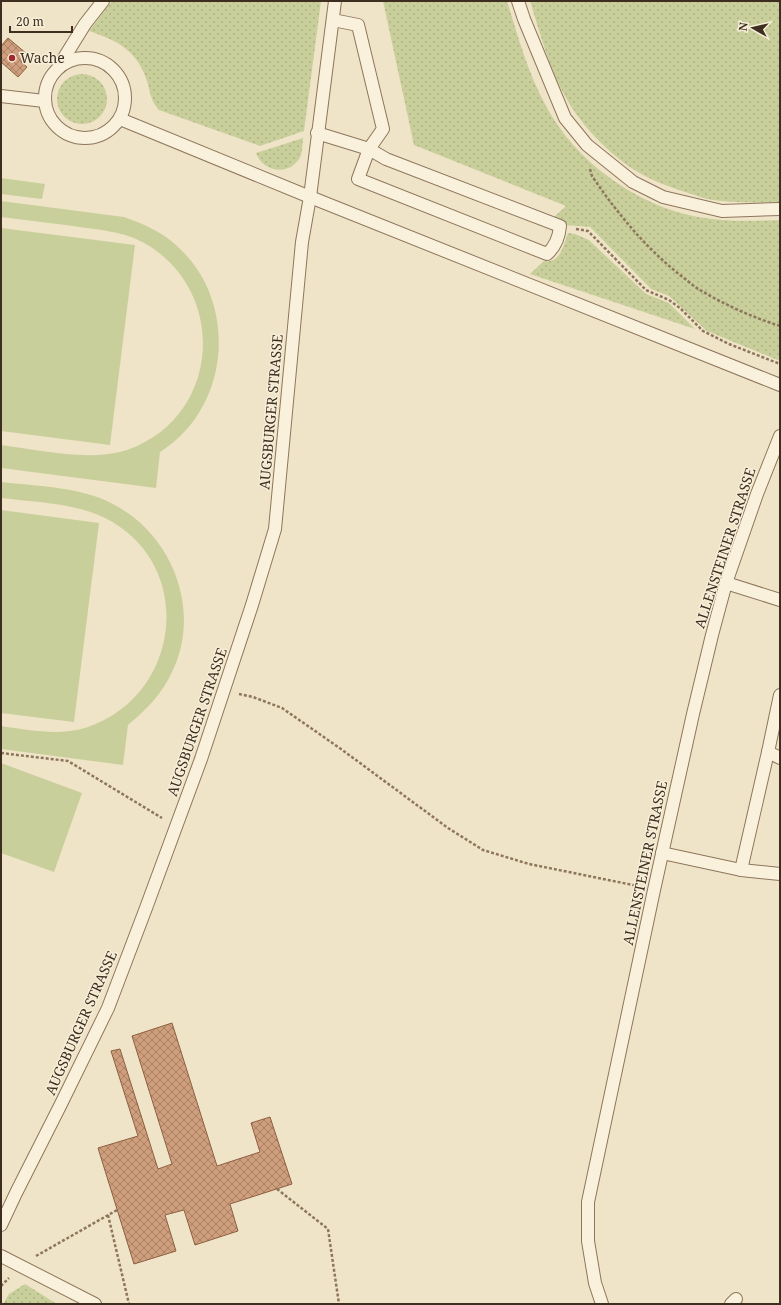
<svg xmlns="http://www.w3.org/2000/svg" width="781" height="1305" font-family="'Noto Serif',serif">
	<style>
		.grass { fill: url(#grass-dots) }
		.garden { fill: #c9cf9b }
		.building { fill: url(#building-cross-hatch); stroke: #8d5f41 }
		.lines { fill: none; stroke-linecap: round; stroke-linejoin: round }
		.service-casing { stroke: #8d765c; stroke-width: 14 }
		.path { stroke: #8d765c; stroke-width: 2.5; stroke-dasharray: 3 2; stroke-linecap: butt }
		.service { stroke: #faf1dc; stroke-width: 12 }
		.poi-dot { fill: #9e2a2b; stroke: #f7eed8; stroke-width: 1.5 }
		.labels { text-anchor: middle; stroke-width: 3; stroke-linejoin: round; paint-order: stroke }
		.poi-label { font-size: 14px; fill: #3d2e20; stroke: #f7eed8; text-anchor: start }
		.street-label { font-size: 14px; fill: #3d2e20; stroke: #f7eed8 }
	</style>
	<defs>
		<pattern id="grass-dots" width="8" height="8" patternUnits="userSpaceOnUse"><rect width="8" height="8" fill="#c9cf9b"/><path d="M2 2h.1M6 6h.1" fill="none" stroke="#aeb285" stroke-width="1.8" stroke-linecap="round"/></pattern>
		<pattern id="building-cross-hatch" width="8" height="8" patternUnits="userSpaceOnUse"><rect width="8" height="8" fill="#cf9f7d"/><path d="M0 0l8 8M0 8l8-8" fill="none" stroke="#a98266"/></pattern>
	</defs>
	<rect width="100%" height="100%" fill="#f0e4c8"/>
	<!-- grass -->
	<g class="grass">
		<path d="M 112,1 L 321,1 L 304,131 L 260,146 L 159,110 C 151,102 150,91 147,81 C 137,50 118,41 89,31 Z"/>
		<path d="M 383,1 L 507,1 C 518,37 528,73 546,106 C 575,161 637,206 698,217 C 725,222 753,221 780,220 L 780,361 L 707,331 L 669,296 L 651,289 L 590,227 L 565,225 L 553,218 L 566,206 L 414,145 Z"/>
		<path d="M 530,1 L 780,1 L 780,202 C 756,203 731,203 707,199 C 696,196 686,192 676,189 C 665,185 654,181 645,176 C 614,160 583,128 566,98 C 549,68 540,33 530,1 Z"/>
		<circle cx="82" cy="99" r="25"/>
		<path d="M 303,138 C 302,145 303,153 299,159 C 288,176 263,172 256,153 Z"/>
		<path d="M 568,233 L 575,234 L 589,240 L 646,294 L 669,303 L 695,329 L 530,274 L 544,261 C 561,263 563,246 568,233 Z"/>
		<polygon points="25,1284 57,1304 3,1304 9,1294"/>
	</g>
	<!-- garden -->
	<g class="garden">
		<polygon points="1,178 45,184 42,199 1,194"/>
		<path d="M 1,201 L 124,217 C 144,224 162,232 177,246 C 239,301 231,408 160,452 L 156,488 L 1,468 L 1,445 C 40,450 88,462 127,450 C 220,418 229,293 146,244 C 124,231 98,230 73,226 C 49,223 25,220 1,217 Z"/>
		<polygon points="1,228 135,245 110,445 1,431"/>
		<path d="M 1,482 C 37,486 82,487 113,504 C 173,535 202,611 172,672 C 162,694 146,710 128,725 L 123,765 L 1,749 L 1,726 C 29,730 58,736 85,728 C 182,697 197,564 105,518 C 75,503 34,502 1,498 Z"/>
		<polygon points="1,510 99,523 74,722 1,713"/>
		<polygon points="1,763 82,793 54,872 1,853"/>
	</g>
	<!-- building -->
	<g class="building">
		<polygon points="8,38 27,54 21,62 27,67 18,77 1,62 1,46"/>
		<polygon points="172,1023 217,1166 260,1152 251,1123 270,1117 292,1184 230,1204 238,1231 195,1245 184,1210 165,1215 176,1251 134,1264 98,1148 138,1136 111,1051 120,1049 158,1169 172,1164 132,1036"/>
	</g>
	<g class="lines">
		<defs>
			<g id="service">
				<polyline points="518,1 524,19 565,118 587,145 633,182 663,197 722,211 780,209"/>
				<circle cx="85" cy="98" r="40"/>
				<polyline points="59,66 85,24 103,1"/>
				<polyline points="1,96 44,101"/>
				<polyline points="120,119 310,197 780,385"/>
				<path d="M 317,133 L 369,149 L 386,159 L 560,226 C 559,238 555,247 547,254 L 358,179 L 369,149 L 383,129 L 358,25 L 333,20"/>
				<polyline points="726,583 780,600"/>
				<polyline points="768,752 780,758"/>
				<polyline points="662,853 741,870 768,752 780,695"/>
				<polyline points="741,870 780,874"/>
				<polyline points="1,1225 16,1193 61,1104 108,1008 146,908 201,759 252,605 275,529 302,242 310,197 335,1"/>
				<polyline points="1,1256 95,1304"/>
				<polyline points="602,1304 595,1283 588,1241 588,1202 654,890 693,714 712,635 726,583 757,494 780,436"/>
				<polyline points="731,1304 736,1299"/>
			</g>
		</defs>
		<!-- service casing -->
		<use href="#service" class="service-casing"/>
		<!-- path -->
		<g class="path">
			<path d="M 590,169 L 592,176 C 617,213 645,247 680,275 C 687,280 693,286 700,290 C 725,305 752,317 780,326"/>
			<polyline points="576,229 588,231 646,290 669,300 680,308 703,331 729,344 780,364"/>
			<polyline points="239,694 253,697 282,708 341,749 448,828 483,850 529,864 638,886"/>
			<polyline points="1,753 68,761 162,818"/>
			<polyline points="277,1189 328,1229 339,1304"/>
			<polyline points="108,1215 129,1304"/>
			<polyline points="36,1256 117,1210"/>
			<polyline points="1,1286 9,1278"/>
		</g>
		<!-- service -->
		<use href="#service" class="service"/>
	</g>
	<!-- markers -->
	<circle class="poi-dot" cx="12" cy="58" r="4"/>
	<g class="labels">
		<!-- poi labels -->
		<g class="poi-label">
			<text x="20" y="63">Wache</text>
		</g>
		<!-- street labels -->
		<g class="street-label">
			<text transform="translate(271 412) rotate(-85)" y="5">AUGSBURGER STRASSE</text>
			<text transform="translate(725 548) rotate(-72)" y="5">ALLENSTEINER STRASSE</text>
			<text transform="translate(197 722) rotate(-71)" y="5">AUGSBURGER STRASSE</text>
			<text transform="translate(645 863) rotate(-78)" y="5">ALLENSTEINER STRASSE</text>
			<text transform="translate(81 1023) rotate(-66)" y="5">AUGSBURGER STRASSE</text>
		</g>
	</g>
	<!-- border -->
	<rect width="781" height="1305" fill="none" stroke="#3d2e20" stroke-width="4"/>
	<!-- north arrow -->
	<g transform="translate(753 28) rotate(278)" stroke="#f7eed8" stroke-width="3" paint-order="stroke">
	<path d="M0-3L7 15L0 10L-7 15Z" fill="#3d2e20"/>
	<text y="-6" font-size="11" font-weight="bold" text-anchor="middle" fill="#3d2e20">N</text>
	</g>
	<!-- scale -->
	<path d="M10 26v6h62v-6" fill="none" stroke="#3d2e20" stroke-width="2"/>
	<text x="16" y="26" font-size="12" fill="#3d2e20" stroke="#f7eed8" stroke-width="3" paint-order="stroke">20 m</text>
</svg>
